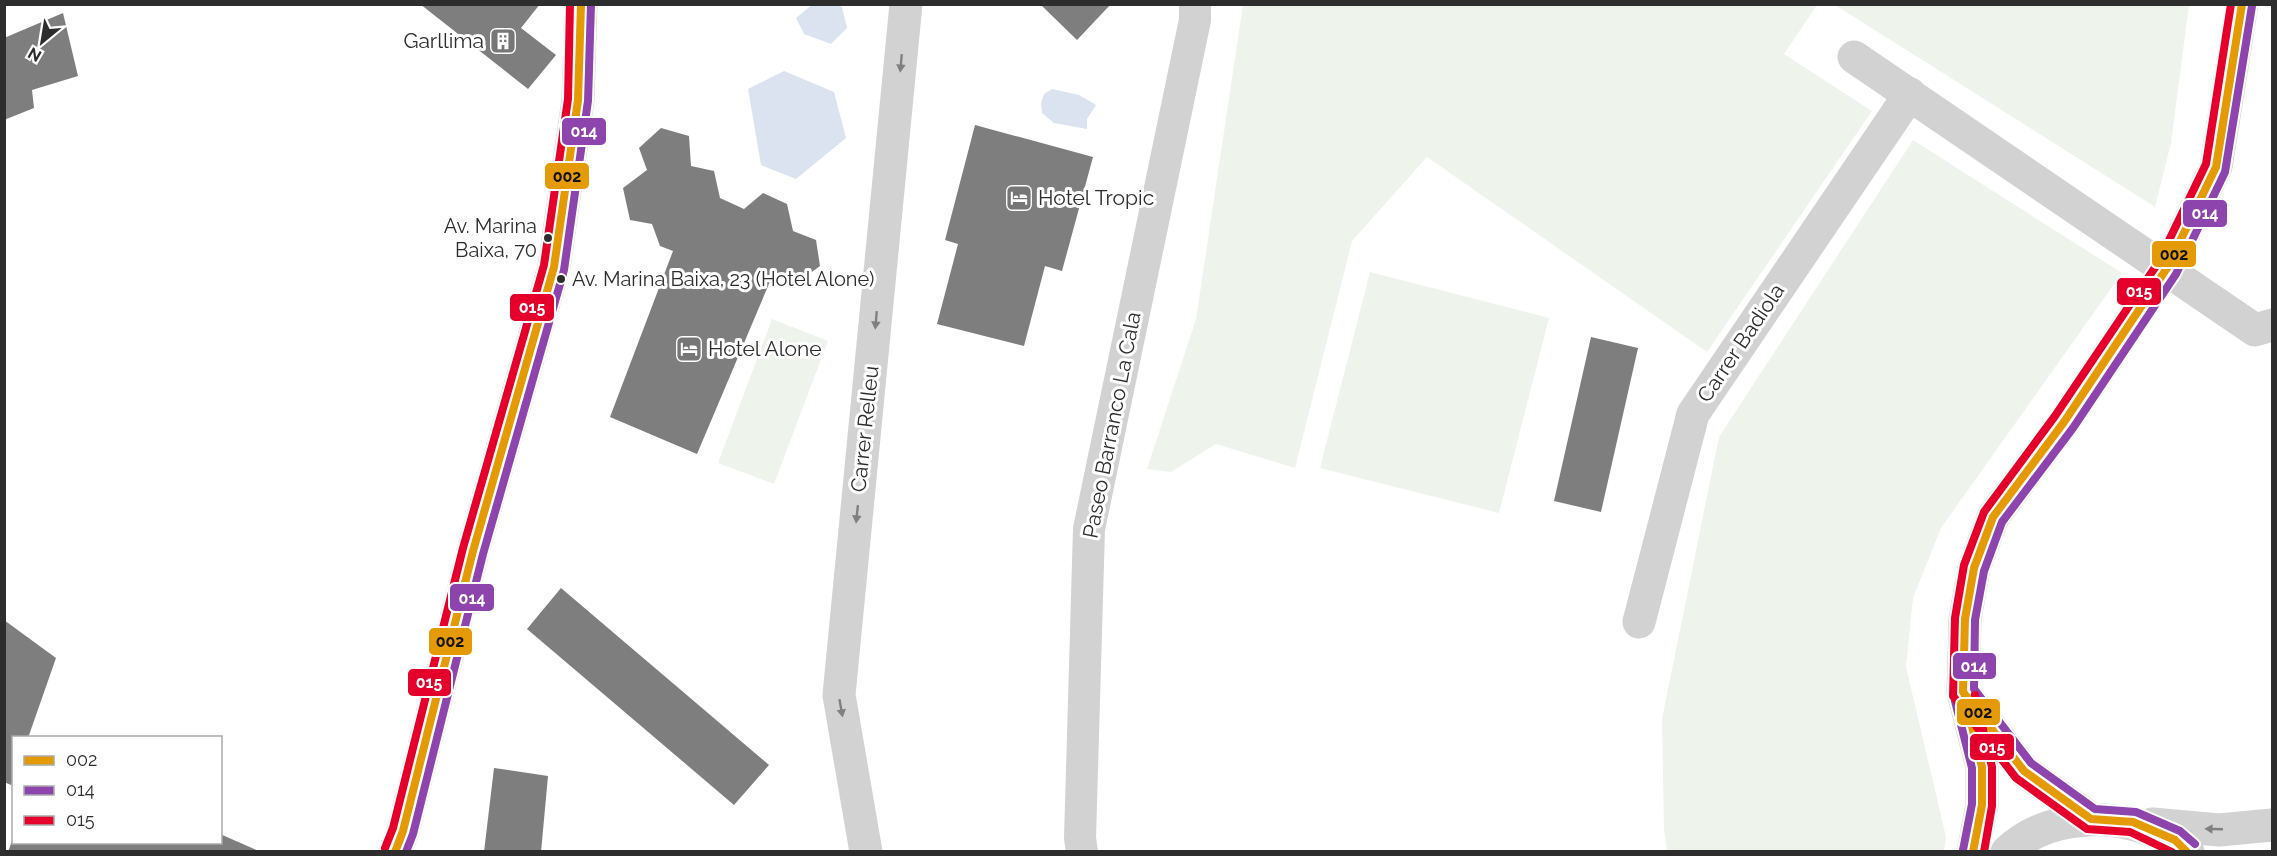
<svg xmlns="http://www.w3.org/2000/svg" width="2277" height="856" font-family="Raleway,sans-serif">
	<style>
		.green { fill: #eef3ec }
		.water { fill: #dae3ef }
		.building { fill: #7e7e7e }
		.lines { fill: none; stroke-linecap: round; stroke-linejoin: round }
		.pedestrian { stroke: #d2d2d2; stroke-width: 32 }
		.minor { stroke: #d2d2d2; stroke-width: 33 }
		.bus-1-casing { stroke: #fff; stroke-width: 12 }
		.bus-2-casing { stroke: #fff; stroke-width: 12 }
		.bus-3-casing { stroke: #fff; stroke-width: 12 }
		.bus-1 { stroke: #e39a04; stroke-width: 8 }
		.bus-2 { stroke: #8e44ad; stroke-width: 8 }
		.bus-3 { stroke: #e4002b; stroke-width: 8 }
		.oneway { fill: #808080 }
		.bus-dot { fill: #2d2d2d; stroke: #fff; stroke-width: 2 }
		.labels { text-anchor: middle; stroke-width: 6; stroke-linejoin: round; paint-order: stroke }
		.bus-label { font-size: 20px; fill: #2d2d2d; stroke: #fff; text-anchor: end }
		.poi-label { font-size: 21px; fill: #2d2d2d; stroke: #fff; text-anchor: start }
		.street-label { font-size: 21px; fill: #2d2d2d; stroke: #fff }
		.line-badge { stroke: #fff; stroke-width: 2 }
		.badge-label { font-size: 16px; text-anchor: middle; font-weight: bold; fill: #fff }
		.pale-badge-label { font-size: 16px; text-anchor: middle; font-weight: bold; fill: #111 }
	</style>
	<rect width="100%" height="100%" fill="#fff"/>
	<!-- green -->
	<g class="green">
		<polygon points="1243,5 1817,5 1784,54 1872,111 1707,352 1427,157 1352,241 1295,468 1216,444 1171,472 1147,469 1196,319"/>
		<polygon points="1835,5 2189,5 2171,143 2155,207"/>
		<polygon points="1913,140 2122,273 1941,528 1913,598 1906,667 1946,837 1944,851 1667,851 1664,829 1662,719 1719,437"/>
		<polygon points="1370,272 1549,318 1499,513 1320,468"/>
		<polygon points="772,319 828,341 774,484 718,463"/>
	</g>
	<!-- water -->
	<g class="water">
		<polygon points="812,5 837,5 842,7 847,28 831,44 804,34 796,18"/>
		<polygon points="784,71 834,92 846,138 796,179 761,165 748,89"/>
		<polygon points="1052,89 1079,95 1096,105 1087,119 1087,129 1054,123 1042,113 1041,103 1044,94"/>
	</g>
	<!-- building -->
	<g class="building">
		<polygon points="420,4 540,4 521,28 556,55 528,89"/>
		<polygon points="1040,4 1111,4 1077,40"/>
		<polygon points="63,13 78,76 32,90 34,108 4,120 4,38"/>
		<polygon points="975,125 1093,157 1062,271 1045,266 1024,346 937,324 958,244 945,240"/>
		<polygon points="661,128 689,136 691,166 714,171 720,198 744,209 763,193 787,204 793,231 816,240 820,266 801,280 774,272 697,454 610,417 673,251 660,246 652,224 630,220 623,188 647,170 639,148"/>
		<polygon points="1591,337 1638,348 1601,512 1554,501"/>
		<polygon points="561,588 769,765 734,805 527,629"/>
		<polygon points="4,620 56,658 28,738 14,738 14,778 11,785 4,782"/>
		<polygon points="494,768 548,776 541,852 484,852"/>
		<polygon points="220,834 261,852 8,852 13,838 14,842 220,842"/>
	</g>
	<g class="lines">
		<!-- pedestrian -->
		<polyline class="pedestrian" points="1082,852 1080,838 1089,529 1195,20 1195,4"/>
		<!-- minor -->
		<g class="minor">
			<polyline points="1854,57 2255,330 2272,325"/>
			<polyline points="1639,622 1693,414 1910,94"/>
			<polyline points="1971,702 2024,771 2091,819"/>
			<polyline points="2152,824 2219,830 2272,825"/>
			<polyline points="395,852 403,831 473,551 554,267 578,100 581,4"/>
			<polyline points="866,852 839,695 906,4"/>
			<polyline points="1973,852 1982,805 1982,767 1963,692 1965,619 1974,568 1993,517 2064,422 2167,268 2216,167 2242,4"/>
			<path d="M 2007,852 C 2054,807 2140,811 2188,852"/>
		</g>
		<defs>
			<g id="bus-1">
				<polyline points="1965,698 1982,767 1982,805 1973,852"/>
				<polyline points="395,852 403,831 473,551 554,267 578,100 581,4"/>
				<polyline points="2187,852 2175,840 2133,822 2091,819 2024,771 1963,692 1965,619 1974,568 1993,517 2064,422 2167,268 2216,167 2242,4"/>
			</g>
			<g id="bus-2">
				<polyline points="1955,701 1972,768 1972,804 1963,850"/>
				<polyline points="2195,844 2180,831 2136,812 2095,809 2031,763 1974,689 1975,620 1984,571 2002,522 2073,428 2176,274 2225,172 2252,6"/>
				<polyline points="406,852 413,834 483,554 564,270 588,101 591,4"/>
			</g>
			<g id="bus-3">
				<polyline points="1975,695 1992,767 1992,806 1984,852"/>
				<polyline points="385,848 393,828 463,548 544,265 568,99 570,4"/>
				<polyline points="2172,852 2130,832 2087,829 2016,778 1953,696 1955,618 1964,565 1984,512 2055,416 2158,263 2206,164 2231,4"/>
			</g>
		</defs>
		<!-- bus-1 casing -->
		<use href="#bus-1" class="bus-1-casing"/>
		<!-- bus-2 casing -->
		<use href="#bus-2" class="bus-2-casing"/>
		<!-- bus-3 casing -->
		<use href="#bus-3" class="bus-3-casing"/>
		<!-- bus-1 -->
		<use href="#bus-1" class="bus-1"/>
		<!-- bus-2 -->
		<use href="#bus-2" class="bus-2"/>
		<!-- bus-3 -->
		<use href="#bus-3" class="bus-3"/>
	</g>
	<!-- one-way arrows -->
	<defs><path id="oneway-solid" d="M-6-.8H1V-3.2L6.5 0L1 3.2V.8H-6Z" transform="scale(1.5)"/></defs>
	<g class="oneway">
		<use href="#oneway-solid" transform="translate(901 63) rotate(95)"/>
		<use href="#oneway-solid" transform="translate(876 320) rotate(95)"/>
		<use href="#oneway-solid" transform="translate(857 514) rotate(96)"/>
		<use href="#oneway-solid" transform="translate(841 708) rotate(80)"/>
		<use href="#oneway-solid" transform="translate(2214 829) rotate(-178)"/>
	</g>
	<!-- icons -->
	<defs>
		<symbol id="building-square" viewBox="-11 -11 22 22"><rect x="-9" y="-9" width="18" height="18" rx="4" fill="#767676" stroke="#fff"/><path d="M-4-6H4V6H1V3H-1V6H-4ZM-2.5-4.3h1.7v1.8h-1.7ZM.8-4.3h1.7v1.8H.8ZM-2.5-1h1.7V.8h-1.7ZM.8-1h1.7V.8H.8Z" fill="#fff"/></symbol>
		<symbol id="hotel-square" viewBox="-11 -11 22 22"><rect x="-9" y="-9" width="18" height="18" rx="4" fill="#767676" stroke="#fff"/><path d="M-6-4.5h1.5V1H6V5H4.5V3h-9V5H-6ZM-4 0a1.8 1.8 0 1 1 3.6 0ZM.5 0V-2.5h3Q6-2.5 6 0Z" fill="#fff"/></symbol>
	</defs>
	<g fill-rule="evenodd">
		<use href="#building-square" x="488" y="26" width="30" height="30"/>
		<use href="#hotel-square" x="1004" y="183" width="30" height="30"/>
		<use href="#hotel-square" x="674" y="334" width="30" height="30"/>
	</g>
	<!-- markers -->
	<g class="bus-dot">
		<circle cx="548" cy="238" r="5"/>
		<circle cx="561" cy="279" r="5"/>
	</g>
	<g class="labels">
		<!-- bus labels -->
		<g class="bus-label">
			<text x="537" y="233">Av. Marina<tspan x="537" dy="24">Baixa, 70</tspan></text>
			<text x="572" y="286" text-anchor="start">Av. Marina Baixa, 23 (Hotel Alone)</text>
		</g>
		<!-- poi labels -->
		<g class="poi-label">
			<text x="484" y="48" text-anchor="end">Garllima</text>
			<text x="1038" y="205">Hotel Tropic</text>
			<text x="708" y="356">Hotel Alone</text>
		</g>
		<!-- street labels -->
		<g class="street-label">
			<text transform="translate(1741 343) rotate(-56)" y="7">Carrer Badiola</text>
			<text transform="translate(1112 425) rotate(-79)" y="7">Paseo Barranco La Cala</text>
			<text transform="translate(865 429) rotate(-84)" y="7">Carrer Relleu</text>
		</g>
	</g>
	<g class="line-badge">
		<rect x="561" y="117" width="46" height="29" rx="6" fill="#8e44ad"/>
		<rect x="544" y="162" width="46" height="28" rx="6" fill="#e39a04"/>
		<rect x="2182" y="199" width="46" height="29" rx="6" fill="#8e44ad"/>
		<rect x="2151" y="240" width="46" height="28" rx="6" fill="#e39a04"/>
		<rect x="2116" y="277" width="46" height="29" rx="6" fill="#e4002b"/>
		<rect x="509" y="293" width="46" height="29" rx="6" fill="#e4002b"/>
		<rect x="449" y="583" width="46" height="29" rx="6" fill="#8e44ad"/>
		<rect x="428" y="627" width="45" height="29" rx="6" fill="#e39a04"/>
		<rect x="1952" y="652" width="45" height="28" rx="6" fill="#8e44ad"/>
		<rect x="407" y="668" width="45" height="29" rx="6" fill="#e4002b"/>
		<rect x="1956" y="698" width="45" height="28" rx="6" fill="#e39a04"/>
		<rect x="1969" y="733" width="46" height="28" rx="6" fill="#e4002b"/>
	</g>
	<g class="badge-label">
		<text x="584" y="137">014</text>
		<text x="2205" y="219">014</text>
		<text x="2139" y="297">015</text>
		<text x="532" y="313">015</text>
		<text x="472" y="604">014</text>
		<text x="1974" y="672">014</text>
		<text x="429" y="688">015</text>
		<text x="1992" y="753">015</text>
	</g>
	<g class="pale-badge-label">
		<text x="567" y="182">002</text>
		<text x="2174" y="260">002</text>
		<text x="450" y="647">002</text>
		<text x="1978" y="718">002</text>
	</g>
	<!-- border -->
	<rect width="2277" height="856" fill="none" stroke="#2d2d2d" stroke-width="12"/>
	<!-- legend -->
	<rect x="12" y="736" width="210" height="108" fill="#ffffff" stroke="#ababab" stroke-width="1.5"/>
	<rect x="24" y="756" width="30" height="9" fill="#e39a04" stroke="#ababab" stroke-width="1.5"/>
	<text x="66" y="766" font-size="18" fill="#2d2d2d">002</text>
	<rect x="24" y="786" width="30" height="9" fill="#8e44ad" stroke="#ababab" stroke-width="1.5"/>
	<text x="66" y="796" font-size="18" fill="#2d2d2d">014</text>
	<rect x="24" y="816" width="30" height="9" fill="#e4002b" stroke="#ababab" stroke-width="1.5"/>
	<text x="66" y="826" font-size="18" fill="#2d2d2d">015</text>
	<!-- north arrow -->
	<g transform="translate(42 42) rotate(210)" stroke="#ffffff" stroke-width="4.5" paint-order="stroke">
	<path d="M0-4.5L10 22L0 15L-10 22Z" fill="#2d2d2d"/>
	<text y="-9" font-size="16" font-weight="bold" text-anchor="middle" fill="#2d2d2d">N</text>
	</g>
</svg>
